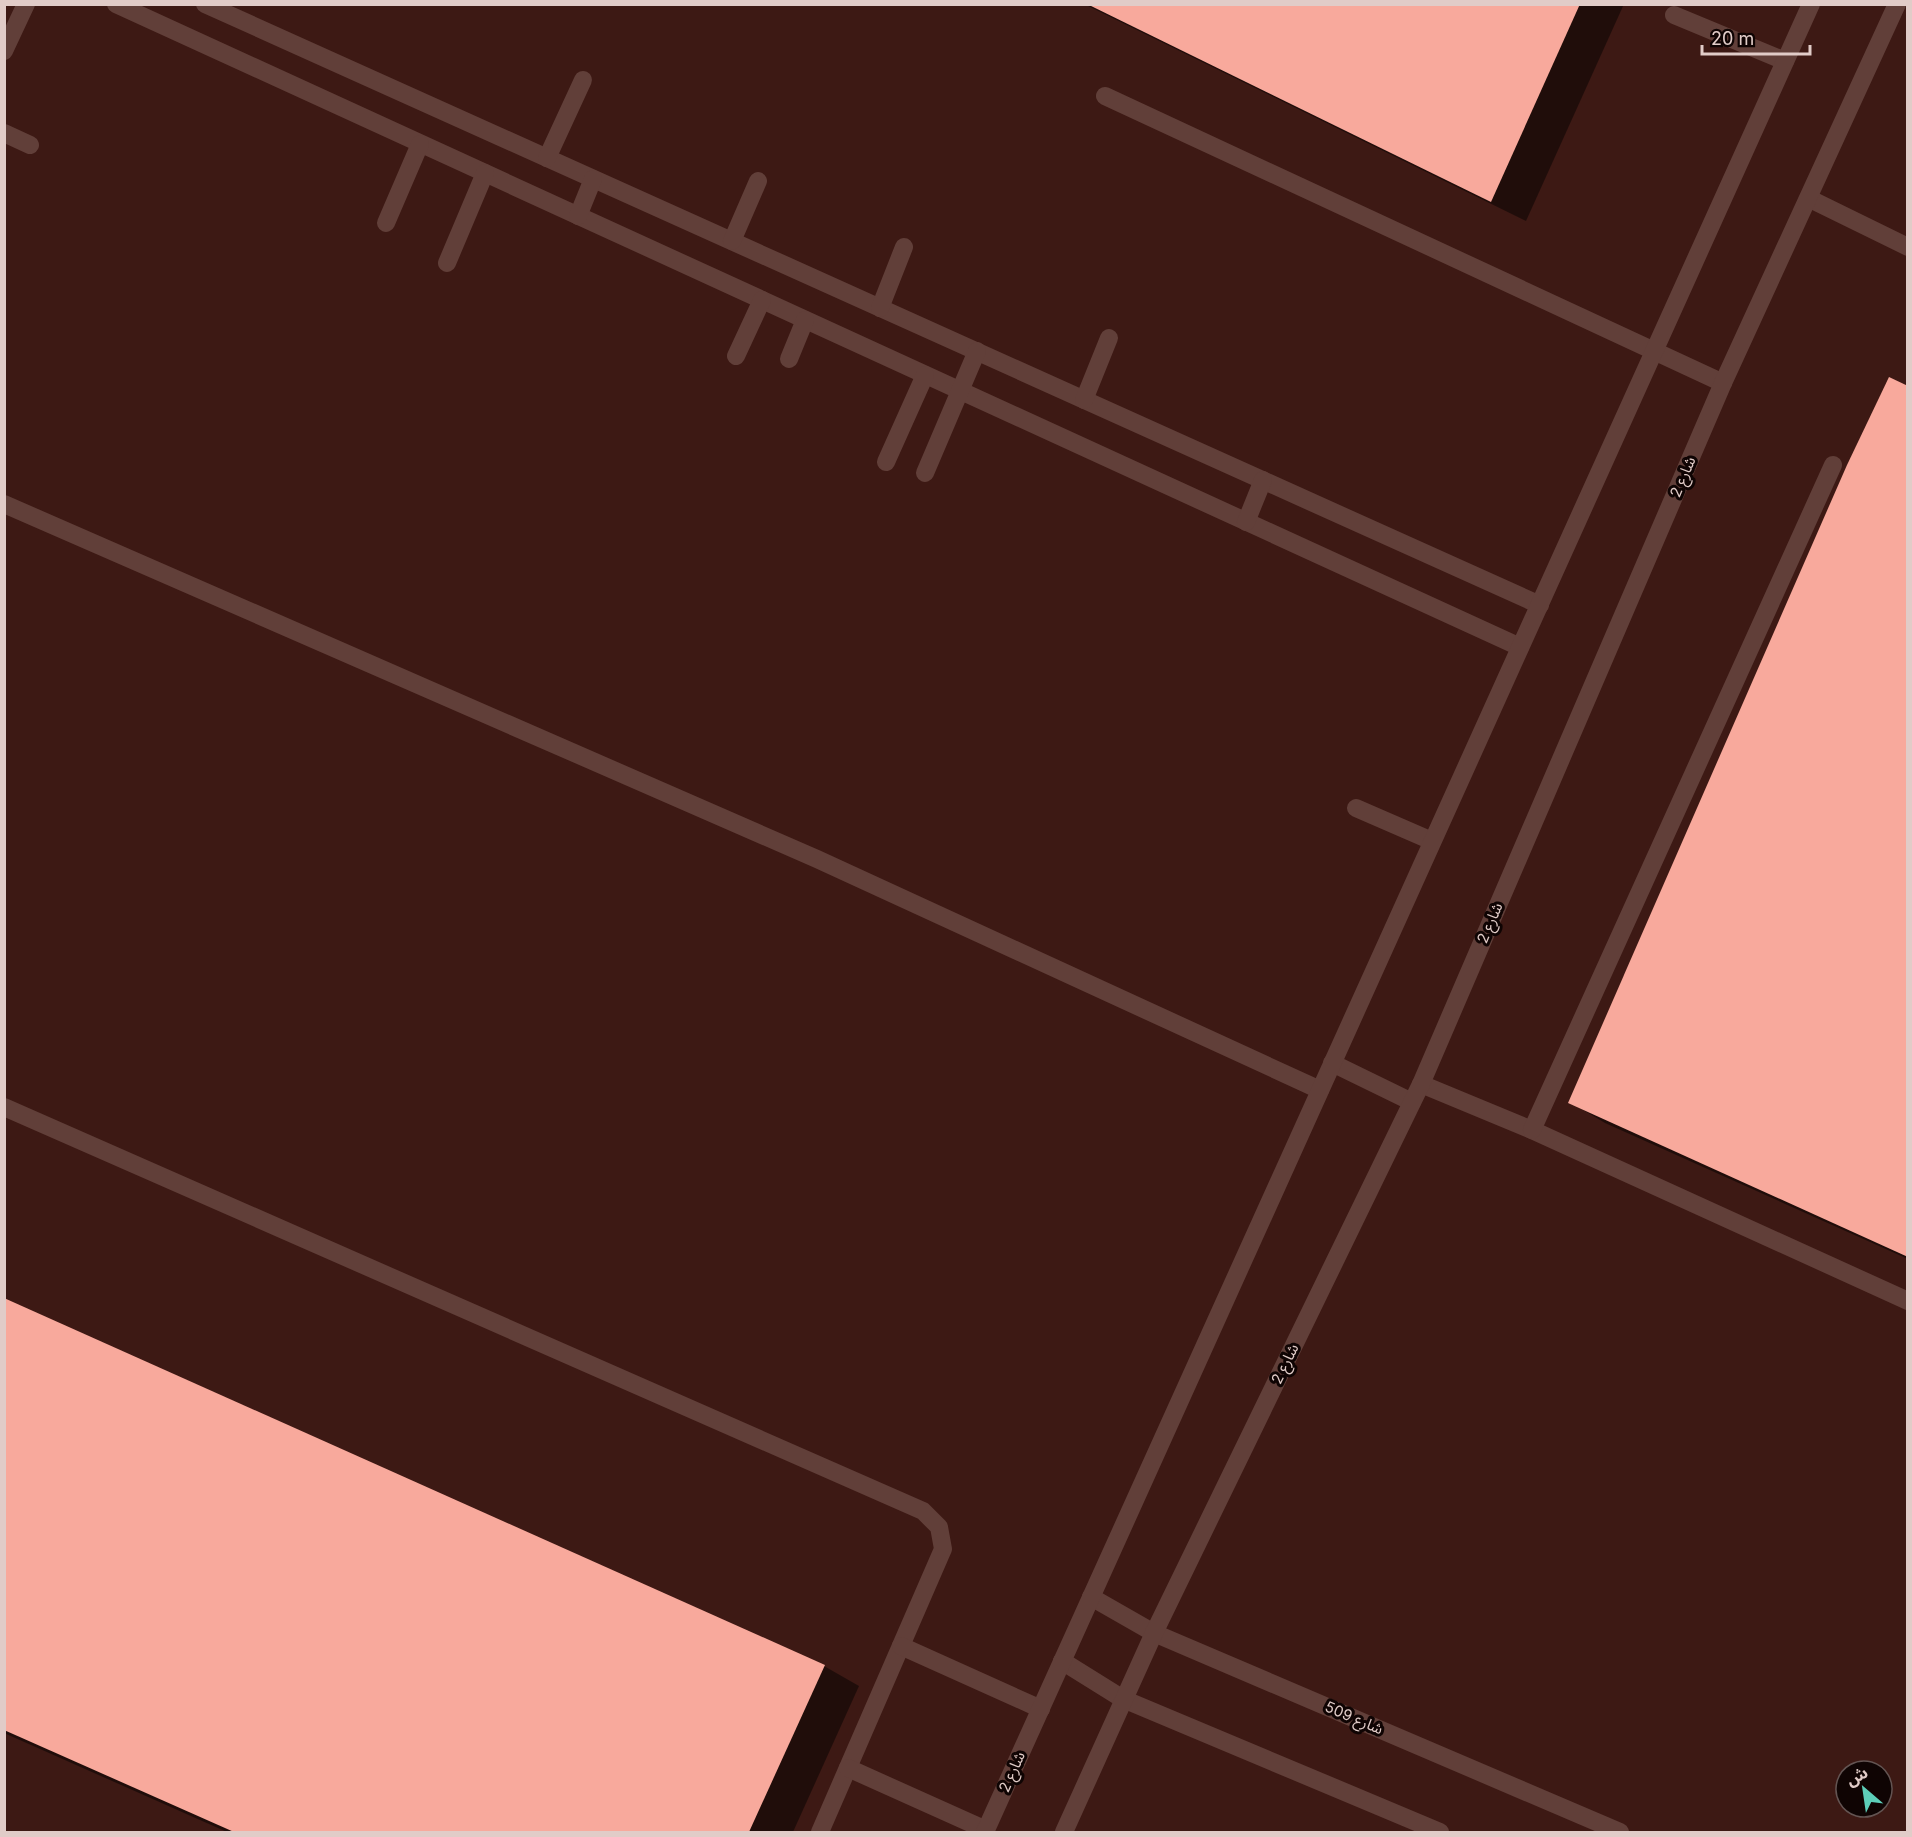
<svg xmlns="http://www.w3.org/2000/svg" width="1912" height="1837" font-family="Inter,'Noto Sans Arabic',sans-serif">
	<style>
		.built { fill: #3d1914; fill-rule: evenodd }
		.shadow { fill: #0007 }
		.building { fill: #f8a99c }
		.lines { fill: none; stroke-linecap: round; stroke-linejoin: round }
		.minor { stroke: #613f39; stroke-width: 18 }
		.labels { text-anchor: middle; stroke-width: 6; stroke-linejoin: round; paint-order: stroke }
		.street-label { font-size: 15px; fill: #e1ccc8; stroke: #0f0403 }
	</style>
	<rect width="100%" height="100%" fill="#30120e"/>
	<!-- built -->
	<path class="built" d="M 5,5 L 1907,5 L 1907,1832 L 5,1832 ZM 1846,1771 L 1882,1771 L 1882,1807 L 1846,1807 Z"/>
	<!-- shadow -->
	<g class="shadow">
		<polygon points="1084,4 1624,4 1526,221"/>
		<polygon points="1908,388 1908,1259 1605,1123 1570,1102"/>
		<polygon points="4,1300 824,1666 859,1686 793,1832 227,1832 4,1733"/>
	</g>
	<!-- building -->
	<g class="building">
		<polygon points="1087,4 1580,4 1491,202"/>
		<polygon points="1889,377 1908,386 1908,1257 1568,1103 1847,465"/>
		<polygon points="4,1298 825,1665 749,1832 234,1832 4,1730"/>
	</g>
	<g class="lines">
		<!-- minor -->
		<g class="minor">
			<polyline points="116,4 1520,647"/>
			<polyline points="205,4 1540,605"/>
			<polyline points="1674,15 1785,61"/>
			<polyline points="4,51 26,4"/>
			<polyline points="1105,96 1723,383"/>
			<polyline points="4,133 30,145"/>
			<polyline points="547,158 583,80"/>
			<polyline points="1810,199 1908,247"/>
			<polyline points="578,216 593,179"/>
			<polyline points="386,223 420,144"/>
			<polyline points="732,241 758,181"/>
			<polyline points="447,263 485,173"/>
			<polyline points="880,308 904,247"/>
			<polyline points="736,356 762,300"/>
			<polyline points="789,359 805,320"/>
			<polyline points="1084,400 1109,338"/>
			<polyline points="886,462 925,375"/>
			<polyline points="925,473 977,351"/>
			<polyline points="4,504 817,859 1320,1090"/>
			<polyline points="1246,522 1263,480"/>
			<polyline points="1356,808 1432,841"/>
			<polyline points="1332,1063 1412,1102"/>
			<polyline points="1421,1084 1532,1130 1908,1301"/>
			<polyline points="4,1107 923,1511 939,1527 943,1549 820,1832"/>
			<polyline points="1532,1130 1833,465"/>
			<polyline points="1091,1597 1154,1633 1620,1832"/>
			<polyline points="901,1646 1041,1709"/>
			<polyline points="1062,1661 1123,1699 1440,1832"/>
			<polyline points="848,1768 986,1830"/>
			<polyline points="985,1832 1811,4"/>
			<polyline points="1064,1832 1154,1633 1421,1084 1723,383 1897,4"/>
		</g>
	</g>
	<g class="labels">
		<!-- street labels -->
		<g class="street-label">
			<text transform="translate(1683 477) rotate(-67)" y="5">شارع 2</text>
			<text transform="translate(1490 923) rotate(-67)" y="5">شارع 2</text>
			<text transform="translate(1285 1364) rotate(-64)" y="5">شارع 2</text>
			<text transform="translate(1354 1718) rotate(23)" y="5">شارع 509</text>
			<text transform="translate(1012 1772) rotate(-66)" y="5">شارع 2</text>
		</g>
	</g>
	<!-- border -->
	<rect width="1912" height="1837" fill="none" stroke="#e1ccc8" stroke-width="12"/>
	<!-- north arrow -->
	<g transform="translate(1864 1789) rotate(331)"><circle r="28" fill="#0f0403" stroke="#635452" stroke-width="1.5"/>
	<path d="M0-4.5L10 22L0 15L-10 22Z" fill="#5dceb9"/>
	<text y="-9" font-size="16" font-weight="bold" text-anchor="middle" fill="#e1ccc8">ش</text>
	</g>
	<!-- scale -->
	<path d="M1702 45v9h108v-9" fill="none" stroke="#e1ccc8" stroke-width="3"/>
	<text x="1711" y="45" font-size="18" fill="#e1ccc8" stroke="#0f0403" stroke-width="4.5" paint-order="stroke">20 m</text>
</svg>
